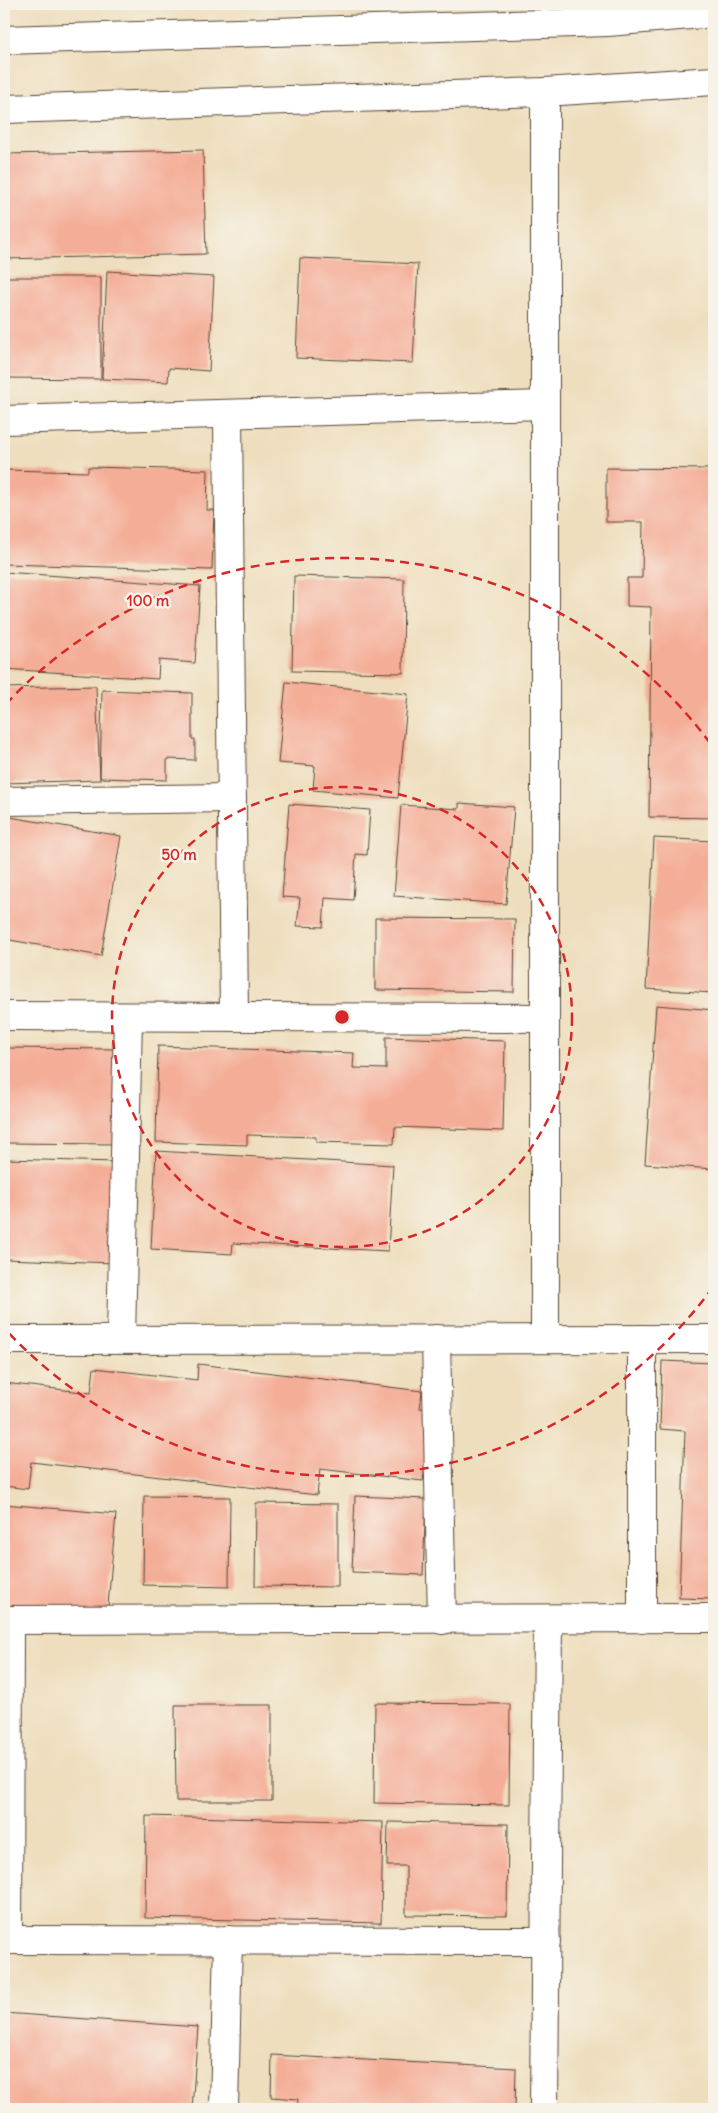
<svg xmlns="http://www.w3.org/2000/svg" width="718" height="2113" font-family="Delius,sans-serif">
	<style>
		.building { fill: #f4ad97 }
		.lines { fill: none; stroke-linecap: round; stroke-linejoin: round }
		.minor-casing { stroke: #564536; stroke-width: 30 }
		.minor { stroke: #fff; stroke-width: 28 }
		.ring { fill: none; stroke: #d62828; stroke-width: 2.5; stroke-dasharray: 9 6 }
		.centre { fill: #d62828; stroke: #f7f3e8; stroke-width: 2.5 }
		.ring-label { font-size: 15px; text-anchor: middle; font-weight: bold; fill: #d62828; stroke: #f7f3e8; stroke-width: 5; stroke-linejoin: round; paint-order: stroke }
	</style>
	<rect width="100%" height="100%" fill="#f7f3e8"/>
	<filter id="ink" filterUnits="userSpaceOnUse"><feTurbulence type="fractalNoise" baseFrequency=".02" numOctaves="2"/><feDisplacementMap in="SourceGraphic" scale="10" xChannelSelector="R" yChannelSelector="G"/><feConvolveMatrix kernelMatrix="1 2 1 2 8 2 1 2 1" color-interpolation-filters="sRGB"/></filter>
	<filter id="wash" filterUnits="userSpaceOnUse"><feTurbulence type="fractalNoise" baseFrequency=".0096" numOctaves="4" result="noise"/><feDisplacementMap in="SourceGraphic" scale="20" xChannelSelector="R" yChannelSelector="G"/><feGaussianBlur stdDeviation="1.12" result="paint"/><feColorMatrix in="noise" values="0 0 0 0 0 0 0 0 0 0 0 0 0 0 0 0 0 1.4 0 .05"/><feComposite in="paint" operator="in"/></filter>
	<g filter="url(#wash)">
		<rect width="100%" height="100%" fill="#eedebd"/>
		<g id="blocks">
			<!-- building -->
			<g class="building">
				<polygon points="203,150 206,254 4,259 4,154"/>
				<polygon points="300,258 418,264 413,363 296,358"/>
				<polygon points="107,271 214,277 209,371 169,368 168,382 102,379"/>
				<polygon points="4,277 101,277 101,379 4,378"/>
				<polygon points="88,467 208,470 207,510 214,510 212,570 4,564 4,470 88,472"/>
				<polygon points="606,468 714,469 714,818 649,817 651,607 627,606 627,578 642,578 643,522 606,522"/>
				<polygon points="4,572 200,586 195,663 159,660 158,679 4,669"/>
				<polygon points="294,576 404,579 403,673 292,671"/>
				<polygon points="286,682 408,694 398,798 313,790 315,766 278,763"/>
				<polygon points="96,686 100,780 4,783 4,688"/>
				<polygon points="102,690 192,693 192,739 195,739 195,760 167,759 167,780 100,778"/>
				<polygon points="459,803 514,807 506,904 394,896 401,805 459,809"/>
				<polygon points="289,804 370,810 367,855 356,854 353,900 325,898 323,927 297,926 300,898 282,897"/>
				<polygon points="4,816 121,836 101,956 4,939"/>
				<polygon points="654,838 714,841 714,993 646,989"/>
				<polygon points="375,918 515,919 514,992 375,990"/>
				<polygon points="656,1005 714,1010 714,1169 645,1164"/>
				<polygon points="386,1037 505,1041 503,1131 395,1127 394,1144 316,1142 316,1137 247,1135 247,1145 156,1142 158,1046 354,1053 353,1068 386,1069"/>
				<polygon points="4,1048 118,1049 117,1144 4,1143"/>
				<polygon points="156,1151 393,1165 388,1251 233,1243 232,1254 151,1249"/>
				<polygon points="4,1159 117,1162 114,1263 4,1259"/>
				<polygon points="662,1361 714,1363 714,1599 679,1598 685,1431 660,1429"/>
				<polygon points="198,1364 422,1391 420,1408 432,1410 423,1481 320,1469 317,1495 31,1462 28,1489 4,1486 4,1383 91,1393 94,1368 197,1380"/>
				<polygon points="144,1496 230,1497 229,1587 143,1585"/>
				<polygon points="355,1496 426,1499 423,1575 352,1572"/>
				<polygon points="256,1503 338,1504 338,1587 255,1586"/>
				<polygon points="4,1504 116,1514 107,1617 4,1607"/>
				<polygon points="375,1703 510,1704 509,1805 374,1803"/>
				<polygon points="175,1705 272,1705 272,1801 176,1801"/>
				<polygon points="146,1816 383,1822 381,1923 145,1918"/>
				<polygon points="388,1822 508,1824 507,1916 406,1915 406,1866 387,1866"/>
				<polygon points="4,2013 198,2027 192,2109 4,2109"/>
				<polygon points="272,2055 516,2068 515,2109 297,2109 298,2099 271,2097"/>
			</g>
		</g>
	</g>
	<g filter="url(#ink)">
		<use href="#blocks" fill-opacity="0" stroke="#564536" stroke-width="1"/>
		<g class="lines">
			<defs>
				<g id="minor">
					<polyline points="4,40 608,22 714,13"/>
					<polyline points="545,92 545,1339"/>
					<polyline points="4,109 545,92 714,81"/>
					<polyline points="228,414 234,1017"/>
					<polyline points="4,420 544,405"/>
					<polyline points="4,801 232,798"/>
					<polyline points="4,1016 545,1018"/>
					<polyline points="121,1339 128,1017"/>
					<polyline points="436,1339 442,1620"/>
					<polyline points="4,1340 714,1339"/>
					<polyline points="642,1619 642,1339"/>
					<polyline points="4,1620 714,1618"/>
					<polyline points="4,1940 546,1941"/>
					<polyline points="8,1940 9,1620"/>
					<polyline points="224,2109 228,1940"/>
					<polyline points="544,2109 548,1619"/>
				</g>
			</defs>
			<!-- minor casing -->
			<use href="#minor" class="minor-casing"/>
			<!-- minor -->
			<use href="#minor" class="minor"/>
		</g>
	</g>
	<!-- distance rings -->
	<g class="ring">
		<circle cx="342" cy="1017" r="230"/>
		<path d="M713 1287A459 459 0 0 1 6 1330M6 704A459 459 0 0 1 713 747"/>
	</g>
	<circle cx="342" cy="1017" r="8" class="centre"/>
	<g class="ring-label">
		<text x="148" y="606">100 m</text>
		<text x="179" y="860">50 m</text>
	</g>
	<!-- margin -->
	<rect width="718" height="2113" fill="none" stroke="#f7f3e8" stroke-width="20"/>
</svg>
